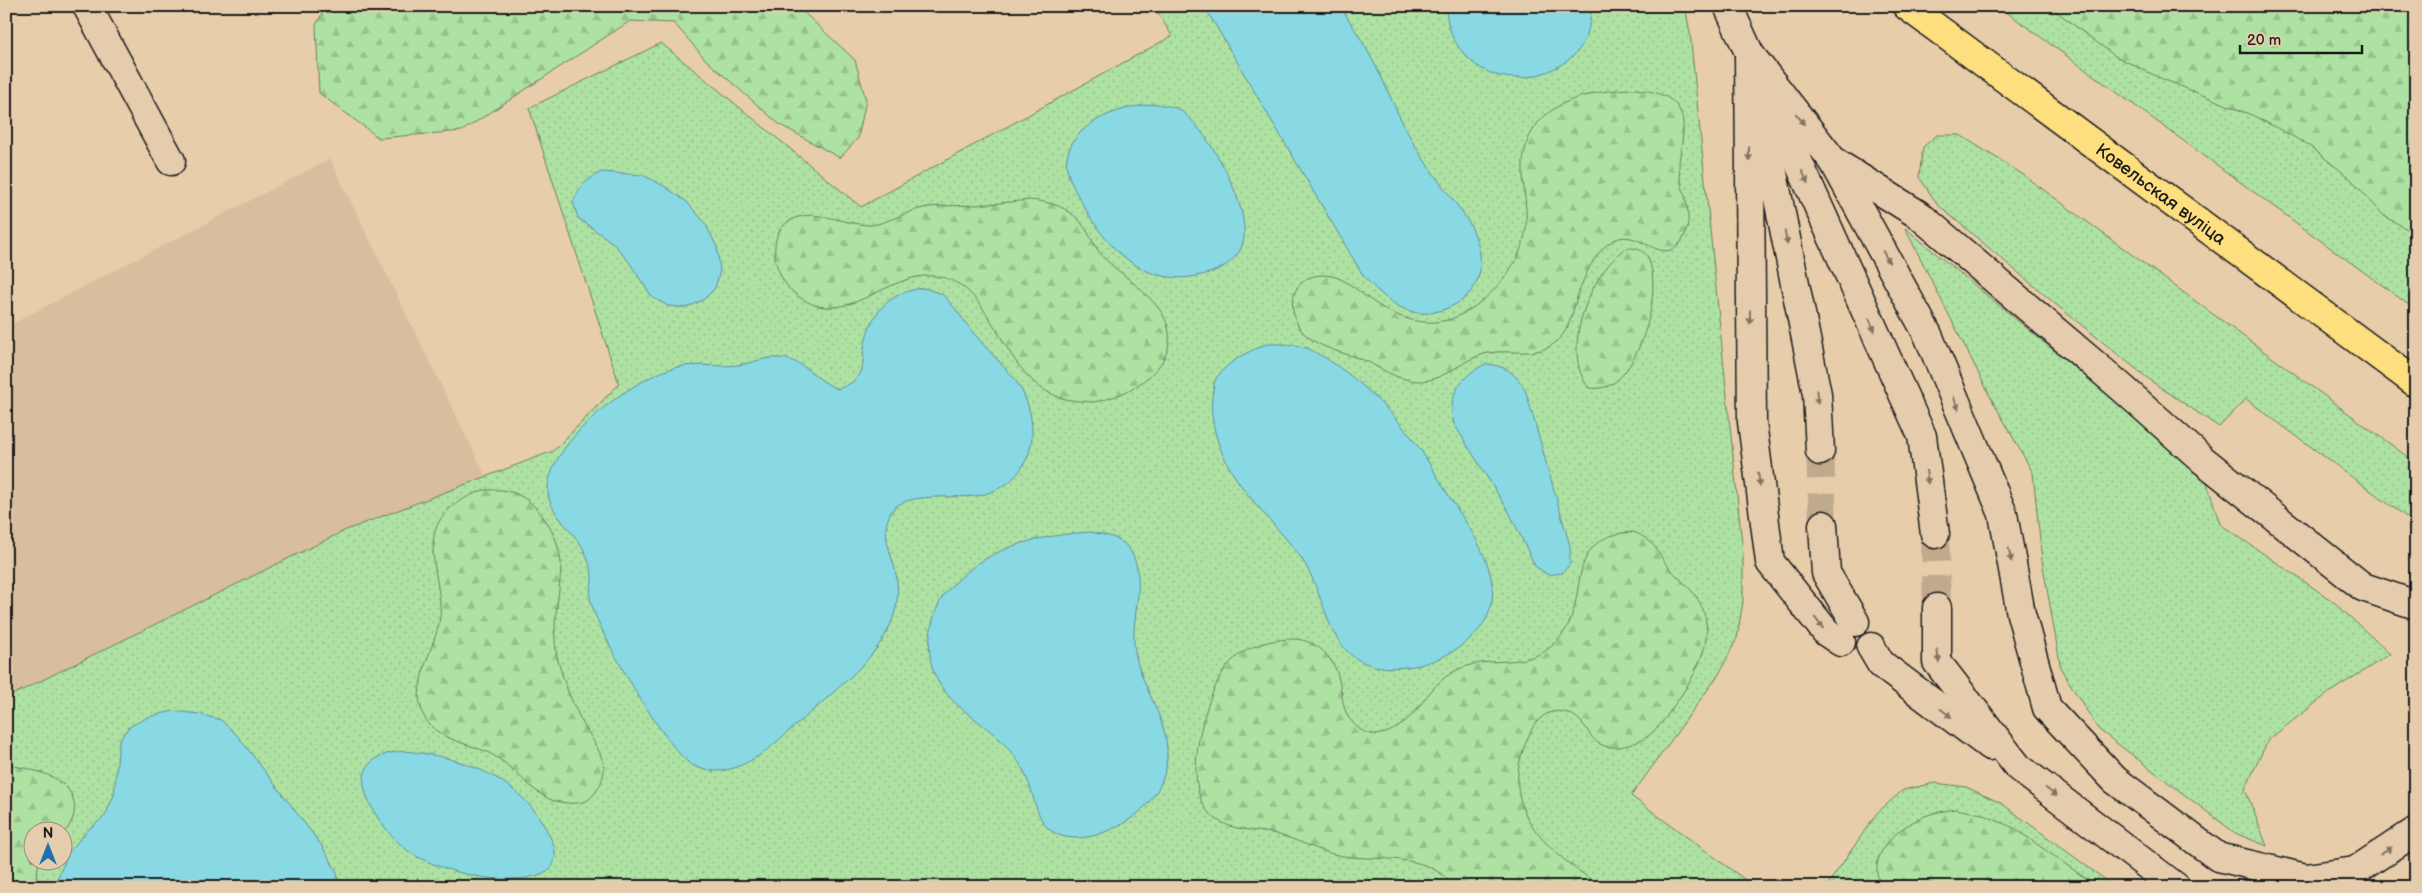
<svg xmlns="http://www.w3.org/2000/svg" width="2422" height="893" font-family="'Balsamiq Sans',sans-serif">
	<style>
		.built { fill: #d8be9c }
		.grass { fill: url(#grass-dots); stroke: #657f60; fill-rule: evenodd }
		.forest { fill: url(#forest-firs); stroke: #657f60 }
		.water { fill: #89d9e5; stroke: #5d8d95 }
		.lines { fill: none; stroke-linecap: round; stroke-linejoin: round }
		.minor-tunnel { stroke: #bfaa8e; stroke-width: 28; stroke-dasharray: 28 14; stroke-linecap: butt }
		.minor-casing { stroke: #1c1c1c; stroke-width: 31 }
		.highway-casing { stroke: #1c1c1c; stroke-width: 31 }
		.minor { stroke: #e5ccad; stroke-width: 28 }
		.highway { stroke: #fddf80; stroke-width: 28 }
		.oneway { fill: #807464 }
		.labels { text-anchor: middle; stroke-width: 4; stroke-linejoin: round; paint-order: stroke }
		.street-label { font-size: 18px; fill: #1c1c1c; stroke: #e5ccad }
	</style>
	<defs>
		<pattern id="grass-dots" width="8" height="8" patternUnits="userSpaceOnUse" patternTransform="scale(1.25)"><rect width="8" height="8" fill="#aee2a3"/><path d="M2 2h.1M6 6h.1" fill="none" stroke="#95c18c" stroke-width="1.8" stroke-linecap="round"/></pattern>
		<pattern id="forest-firs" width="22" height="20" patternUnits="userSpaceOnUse" patternTransform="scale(1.25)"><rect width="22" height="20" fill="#aee2a3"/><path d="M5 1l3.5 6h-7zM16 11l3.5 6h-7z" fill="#95c18c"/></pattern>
	</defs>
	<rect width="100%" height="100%" fill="#e8cdab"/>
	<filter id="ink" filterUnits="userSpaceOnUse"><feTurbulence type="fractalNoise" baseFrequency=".02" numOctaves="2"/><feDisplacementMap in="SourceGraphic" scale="10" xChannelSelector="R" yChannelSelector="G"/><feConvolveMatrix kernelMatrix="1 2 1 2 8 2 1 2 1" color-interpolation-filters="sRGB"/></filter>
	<g filter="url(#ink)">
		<!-- built -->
		<polygon class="built" points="330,159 486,477 346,530 6,698 6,327"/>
		<!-- grass -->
		<g class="grass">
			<path d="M 1154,6 L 1685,6 L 1690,33 L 1743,554 L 1743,601 L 1737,638 L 1719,674 L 1631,796 L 1755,887 L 6,887 L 6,698 L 346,530 L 553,451 L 619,384 L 529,108 L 661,43 L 861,207 L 1172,36 ZM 32,830 L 62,830 L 62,860 L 32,860 Z"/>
			<polygon points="1998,6 2416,6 2416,310"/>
			<polygon points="1937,135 1960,135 2022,174 2416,463 2416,524 2246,399 2219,427 2151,381 2053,302 1938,205 1919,177 1923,147"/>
			<polygon points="1905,228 2204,474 2220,524 2334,602 2390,654 2330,692 2268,740 2245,789 2267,846 2235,833 2098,729 2061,669 2042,560 2033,473 1991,398"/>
			<polygon points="1935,783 1966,787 2001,803 2115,887 1826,887 1877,813 1903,790"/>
		</g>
		<!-- forest -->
		<g class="forest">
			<polygon points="326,6 797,6 855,60 866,100 858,138 840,158 779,124 706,60 674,23 630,21 462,131 379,138 319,93 316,25"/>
			<polygon points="2049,6 2399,6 2416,17 2416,234 2384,216 2351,179 2307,144 2254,116 2158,77 2115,56"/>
			<path d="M 1635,89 C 1652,91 1673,94 1681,113 C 1687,129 1679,150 1679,167 C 1679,183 1688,199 1688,215 C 1689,225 1686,235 1680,243 C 1661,267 1639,227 1614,240 C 1595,249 1582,281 1576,301 C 1572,314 1569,329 1559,339 C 1539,361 1510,347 1484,354 C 1462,360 1446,379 1423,381 C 1417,381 1410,381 1405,379 C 1391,376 1379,367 1366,361 C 1346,353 1315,348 1301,330 C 1282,303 1296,269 1332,276 C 1345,279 1357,290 1368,298 C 1396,319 1431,332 1464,313 C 1493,297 1523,262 1526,227 C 1528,203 1520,178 1524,154 C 1533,102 1589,90 1635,89 Z"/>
			<path d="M 1029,200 C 1055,202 1074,209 1088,233 C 1093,241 1097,251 1104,258 C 1122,275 1145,290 1160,310 C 1191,356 1138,393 1099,401 C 1092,403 1085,401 1078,401 C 1001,395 1001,289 941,277 C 890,266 847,333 798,296 C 785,287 778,273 775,258 C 774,247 775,233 784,225 C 809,203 840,225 870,225 C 883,225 908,211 923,208 C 940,205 957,206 974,205 C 992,204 1011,202 1029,200 Z"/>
			<path d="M 1627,248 C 1635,248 1642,249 1647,256 C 1664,287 1642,362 1615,382 C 1606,388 1599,389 1589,388 C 1559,351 1590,272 1627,248 Z"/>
			<path d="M 483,490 C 491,490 500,489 507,491 C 537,496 561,538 561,566 C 560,600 549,631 559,664 C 564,682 570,698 578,714 C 585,730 604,752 604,770 C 604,780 595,797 586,801 C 576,805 559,803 549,799 C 527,788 513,765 491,754 C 470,743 440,741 426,720 C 406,688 436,649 440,617 C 443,588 423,546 440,520 C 450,504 466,497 483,490 Z"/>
			<path d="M 1634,532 C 1657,542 1656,552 1670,569 C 1680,579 1693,590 1700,603 C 1719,639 1693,679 1673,707 C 1666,717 1658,729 1648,736 C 1637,744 1615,751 1602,745 C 1591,740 1589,731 1582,723 C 1572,711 1554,707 1542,717 C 1531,726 1527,740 1522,753 C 1502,818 1555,855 1602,887 L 1454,887 C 1426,848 1373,864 1333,854 C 1314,849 1296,839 1276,834 C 1254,829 1229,832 1211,815 C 1179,787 1205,693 1228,665 C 1244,647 1267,640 1290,639 C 1315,638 1334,656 1339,680 C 1342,691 1342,708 1349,718 C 1371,749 1399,731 1418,708 C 1429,693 1440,678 1457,670 C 1493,652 1532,675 1562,635 C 1591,597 1561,535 1634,532 Z"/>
			<path d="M 6,764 C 22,768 45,771 59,781 C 79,795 79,817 63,834 L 62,830 L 32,830 L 32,860 L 39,861 L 36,878 L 38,887 L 6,887 Z"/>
			<path d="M 1955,809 L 1982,814 L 2014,828 L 2098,887 L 1881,887 C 1865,854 1898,827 1925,816 C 1934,812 1946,811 1955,809 Z"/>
		</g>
		<!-- water -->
		<g class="water">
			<path d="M 1204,6 L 1340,6 C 1350,22 1361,38 1370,55 C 1384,80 1394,108 1408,133 C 1419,154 1434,175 1448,193 C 1458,207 1471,222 1476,238 C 1489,276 1473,303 1435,312 C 1406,319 1383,297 1364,277 Z"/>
			<path d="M 1445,6 L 1590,6 L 1591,11 C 1590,21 1589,32 1584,41 C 1579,53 1568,61 1557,67 C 1520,87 1479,80 1456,43 C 1449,33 1447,18 1445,6 Z"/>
			<path d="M 1158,104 C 1165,106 1174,106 1180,110 C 1208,129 1255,212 1242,246 C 1237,259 1224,268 1212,272 C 1150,293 1109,253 1082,203 C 1075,191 1064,172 1067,157 C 1075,119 1126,105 1158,104 Z"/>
			<path d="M 601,172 L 643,175 L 664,186 L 687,202 L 705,223 L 717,247 L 720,271 L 715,288 L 703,300 L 686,308 L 668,306 L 652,297 L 629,262 L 613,243 L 578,218 L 573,202 C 579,187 586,180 601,172 Z"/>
			<path d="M 924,288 L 942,294 C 955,307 964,321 975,335 C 987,349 1001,363 1013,377 C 1031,399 1039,437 1025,462 C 1015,481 1002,489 982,495 C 960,500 904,490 891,512 C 878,535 895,558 897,581 C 903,633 861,668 826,699 C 806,716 786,734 766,751 C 744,766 719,779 692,765 C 668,752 594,627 590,598 C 589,592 592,585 592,579 C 593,571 587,558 584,550 C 574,531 547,512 548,489 C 550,442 626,384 667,370 C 690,361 714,368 738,365 C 752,363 764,357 779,358 C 804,359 816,381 838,389 C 847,385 854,383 860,374 C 864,368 863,356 864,348 C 870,312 889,292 924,288 Z"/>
			<path d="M 1266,344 C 1280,344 1298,343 1311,350 C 1350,370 1385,404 1412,438 C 1426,456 1437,477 1449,496 C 1474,535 1516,590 1476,633 C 1458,652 1432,664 1407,667 C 1322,676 1334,605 1300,556 C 1284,535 1266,517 1249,496 C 1226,468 1206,428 1213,390 C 1214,386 1214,381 1217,377 C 1229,361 1247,352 1266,344 Z"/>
			<path d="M 1486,364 C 1508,366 1516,374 1526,392 L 1570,546 L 1570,564 L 1562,573 L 1548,575 L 1535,566 L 1509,512 L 1454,424 C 1446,396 1461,375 1486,364 Z"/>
			<path d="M 1090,532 C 1104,535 1120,536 1129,549 C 1148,576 1132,612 1134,643 C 1137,688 1174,719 1166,767 C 1162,787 1152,801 1137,814 C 1121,827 1094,839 1073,838 C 1034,835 1038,801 1025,774 C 1022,766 1016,758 1011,752 C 987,720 944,708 932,667 C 926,643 931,617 943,596 C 947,590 953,585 958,580 C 992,545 1044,535 1090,532 Z"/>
			<polygon points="173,711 199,714 221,720 237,735 322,846 337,872 338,887 58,887 58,877 69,852 87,831 105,816 114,795 119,740 129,727 148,717"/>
			<path d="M 404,751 C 461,756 522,778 548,833 C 554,843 559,857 551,868 C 521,893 429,872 401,845 C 369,815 335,756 404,751 Z"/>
		</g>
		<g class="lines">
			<!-- minor-tunnel -->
			<g class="minor-tunnel">
				<polyline points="1820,451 1823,525"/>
				<polyline points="1935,534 1937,608"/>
			</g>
			<defs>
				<g id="minor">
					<polyline points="87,6 171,161"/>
					<polyline points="1728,6 1922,436 1935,534"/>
					<polyline points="1749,53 1834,162 1928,335 2003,514 2021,614 2047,708 2115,780 2218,857 2306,878 2355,871"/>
					<polyline points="1749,53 1752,422 1770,562 1826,632 1841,642"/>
					<polyline points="1761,113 1817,394 1820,451"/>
					<polyline points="1836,163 1919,215 2120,386 2203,460 2363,587 2416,605"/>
					<polyline points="1823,525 1826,573 1855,622"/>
					<polyline points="1937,608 1937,662 2018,767 2176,887"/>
					<polyline points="1871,647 1881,664 1990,746"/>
					<polyline points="2343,882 2355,871 2416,831"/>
				</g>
				<g id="highway">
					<path id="s1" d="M 1907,6 L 2416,383"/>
				</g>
			</defs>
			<!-- minor casing -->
			<use href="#minor" class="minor-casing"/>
			<!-- highway casing -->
			<use href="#highway" class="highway-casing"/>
			<!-- minor -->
			<use href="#minor" class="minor"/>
			<!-- highway -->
			<use href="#highway" class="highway"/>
		</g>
		<!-- one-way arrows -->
		<defs><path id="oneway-solid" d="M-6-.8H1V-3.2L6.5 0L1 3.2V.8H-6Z" transform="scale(1.25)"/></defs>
		<g class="oneway">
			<use href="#oneway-solid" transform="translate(1800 119) rotate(52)"/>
			<use href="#oneway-solid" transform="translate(1749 154) rotate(90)"/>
			<use href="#oneway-solid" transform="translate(1805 177) rotate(66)"/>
			<use href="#oneway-solid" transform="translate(1786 238) rotate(79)"/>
			<use href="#oneway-solid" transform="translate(1886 257) rotate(61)"/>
			<use href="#oneway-solid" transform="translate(1750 317) rotate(89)"/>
			<use href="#oneway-solid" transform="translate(1872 325) rotate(66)"/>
			<use href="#oneway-solid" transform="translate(1817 397) rotate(85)"/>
			<use href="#oneway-solid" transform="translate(1956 403) rotate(68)"/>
			<use href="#oneway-solid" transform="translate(1927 477) rotate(82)"/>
			<use href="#oneway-solid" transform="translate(1759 479) rotate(82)"/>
			<use href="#oneway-solid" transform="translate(2010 555) rotate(79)"/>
			<use href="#oneway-solid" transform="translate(1819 623) rotate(52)"/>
			<use href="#oneway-solid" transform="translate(1938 656) rotate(83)"/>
			<use href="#oneway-solid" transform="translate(1946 713) rotate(37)"/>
			<use href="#oneway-solid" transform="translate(2051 792) rotate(37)"/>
			<use href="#oneway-solid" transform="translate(2386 851) rotate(-33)"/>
		</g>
	</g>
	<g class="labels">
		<!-- street labels -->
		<g class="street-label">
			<text dy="6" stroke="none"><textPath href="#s1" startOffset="316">Ковельская вуліца</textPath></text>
		</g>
	</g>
	<!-- margin -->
	<rect width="2422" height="893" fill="none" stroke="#e5ccad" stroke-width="25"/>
	<rect x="12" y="12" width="2397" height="868" fill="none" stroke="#1c1c1c" stroke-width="2" filter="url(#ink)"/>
	<!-- north arrow -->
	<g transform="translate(48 846)"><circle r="24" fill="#e5ccad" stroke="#958673"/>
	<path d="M0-4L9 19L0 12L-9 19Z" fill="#1f6fb2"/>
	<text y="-8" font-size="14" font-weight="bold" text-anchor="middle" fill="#1c1c1c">N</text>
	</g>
	<!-- scale -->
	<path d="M2240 45v8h122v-8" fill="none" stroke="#1c1c1c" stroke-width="2.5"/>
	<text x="2247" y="45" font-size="15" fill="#1c1c1c" stroke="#e5ccad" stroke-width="4" paint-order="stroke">20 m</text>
</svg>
